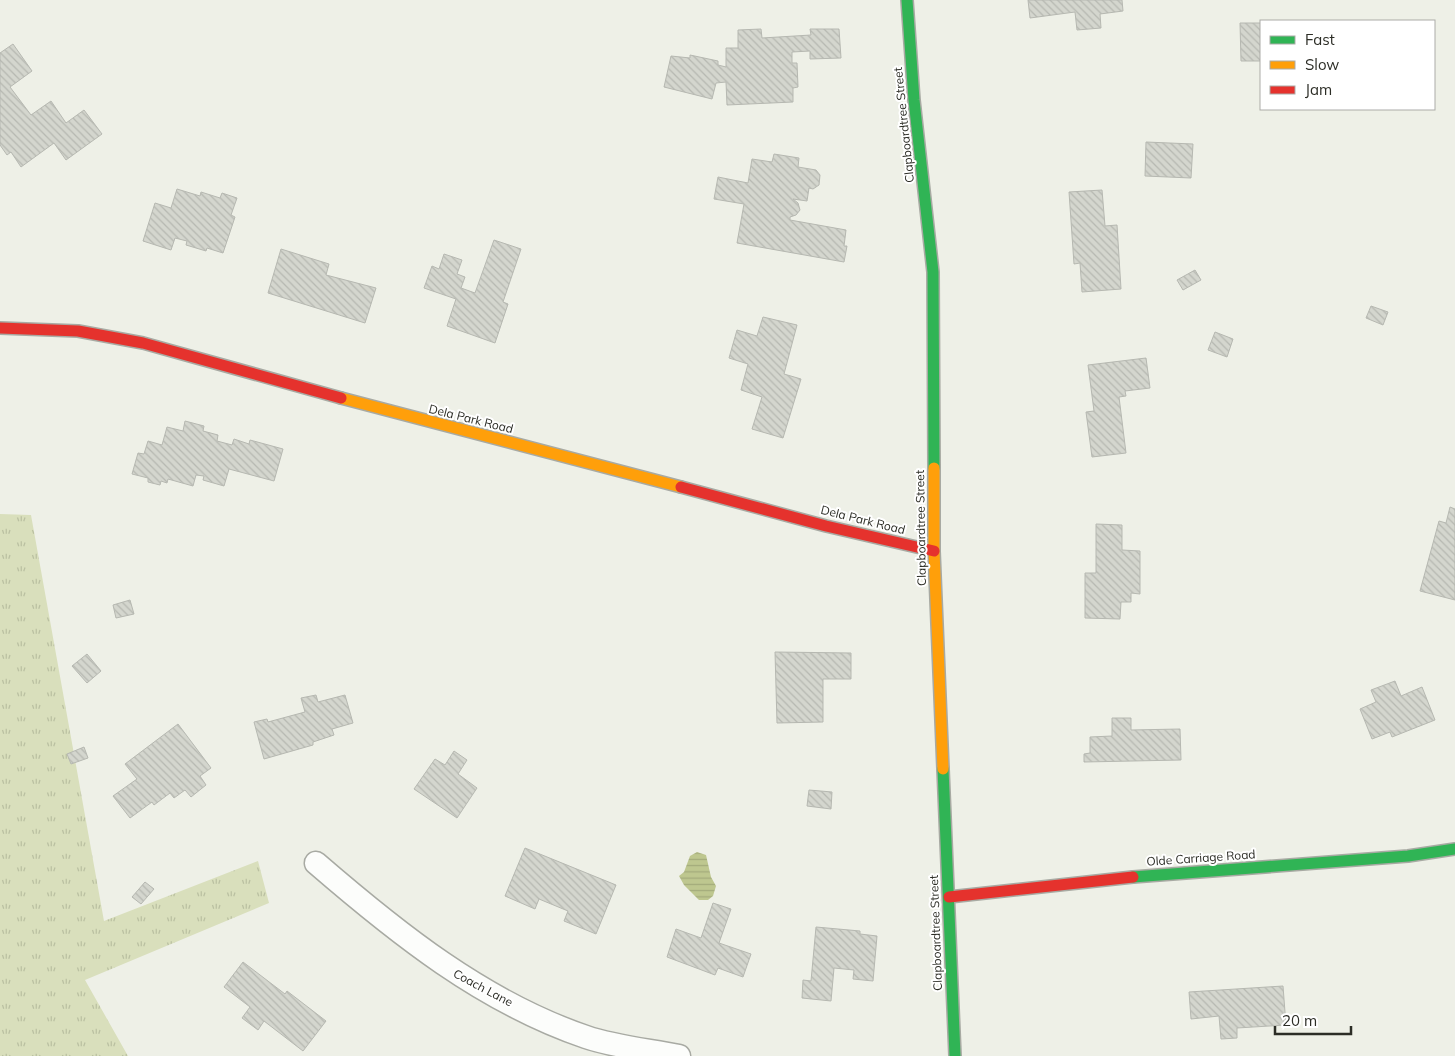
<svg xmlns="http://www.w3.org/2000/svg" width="1455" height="1056" font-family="Mulish,sans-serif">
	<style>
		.park { fill: url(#park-tufts) }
		.water { fill: url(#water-rules) }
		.building { fill: url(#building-back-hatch); stroke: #b6b8b1 }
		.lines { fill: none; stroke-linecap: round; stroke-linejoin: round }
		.street-casing { stroke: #a8aaa3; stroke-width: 25 }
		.fast-casing { stroke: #a8aaa3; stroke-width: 14 }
		.slow-casing { stroke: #a8aaa3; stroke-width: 14 }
		.jam-casing { stroke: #a8aaa3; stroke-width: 14 }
		.street { stroke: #fcfdfb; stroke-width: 22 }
		.fast { stroke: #30b455; stroke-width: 11 }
		.slow { stroke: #ff9f0a; stroke-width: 11 }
		.jam { stroke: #e5322d; stroke-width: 11 }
		.labels { text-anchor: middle; stroke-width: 4; stroke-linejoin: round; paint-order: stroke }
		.street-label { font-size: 12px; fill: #2c2d26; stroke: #fff }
	</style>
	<defs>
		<pattern id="park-tufts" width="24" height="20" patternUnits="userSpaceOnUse" patternTransform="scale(1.25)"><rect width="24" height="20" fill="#d9dfbc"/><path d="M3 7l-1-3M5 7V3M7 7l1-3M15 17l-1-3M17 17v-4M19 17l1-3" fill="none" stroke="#bac0a1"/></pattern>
		<pattern id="water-rules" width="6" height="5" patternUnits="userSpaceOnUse" patternTransform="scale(1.25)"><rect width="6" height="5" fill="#bec78f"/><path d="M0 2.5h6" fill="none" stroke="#a3ab7b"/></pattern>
		<pattern id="building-back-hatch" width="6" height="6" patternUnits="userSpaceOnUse" patternTransform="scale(1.25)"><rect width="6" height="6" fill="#d4d6ce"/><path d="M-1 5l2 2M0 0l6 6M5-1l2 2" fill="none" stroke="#b6b8b1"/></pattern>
	</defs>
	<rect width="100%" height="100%" fill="#eef0e7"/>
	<!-- park -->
	<polygon class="park" points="0,514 31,515 104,921 258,861 269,903 85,980 128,1056 0,1056"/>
	<!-- water -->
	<polygon class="water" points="697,852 706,855 711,877 716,886 713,896 708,900 699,900 684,885 679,876 684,872 690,856"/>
	<!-- building -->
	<g class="building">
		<polygon points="1028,0 1122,0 1123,11 1100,14 1101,28 1077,30 1075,12 1030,18"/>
		<polygon points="1240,23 1261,23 1261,61 1241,61"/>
		<polygon points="761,29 762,38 811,35 810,29 839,29 841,58 810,59 810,51 792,52 792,63 797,63 798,87 793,88 793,102 727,105 726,82 716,83 712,99 664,87 671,56 690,58 690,55 718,61 718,65 726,67 726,48 738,48 738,30"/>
		<polygon points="13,44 32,71 10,87 31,115 51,101 66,123 84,110 102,134 66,160 54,143 21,167 11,152 7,155 0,145 0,53"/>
		<polygon points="1146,142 1193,144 1191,178 1145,176"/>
		<polygon points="774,154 799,158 798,167 816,170 820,175 819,185 813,189 809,188 807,201 793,199 798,203 800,210 796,215 790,217 790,220 846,230 844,246 847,246 844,262 737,243 744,204 714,199 718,177 748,183 752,159 772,162"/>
		<polygon points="177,189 200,196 201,192 220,198 222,193 237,198 231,215 235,217 223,253 207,248 206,251 186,245 187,241 175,238 171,250 143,241 155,203 171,208"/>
		<polygon points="1102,190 1105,226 1117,225 1121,289 1082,292 1080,263 1074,264 1069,192"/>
		<polygon points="494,240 521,249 503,302 508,304 495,343 447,326 456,299 424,288 432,266 439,269 444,254 462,260 457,274 465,277 461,288 475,293"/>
		<polygon points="281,249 329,264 326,275 376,288 365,323 268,293"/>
		<polygon points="1195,270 1201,280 1183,290 1177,280"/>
		<polygon points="1371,306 1388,312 1383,325 1366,318"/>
		<polygon points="763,317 797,325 784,374 801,379 783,438 752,429 762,397 741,390 748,364 729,358 737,330 757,336"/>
		<polygon points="1215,332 1233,339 1227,357 1208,350"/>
		<polygon points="1146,358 1150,388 1125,391 1126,396 1119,397 1126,453 1092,457 1086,412 1094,411 1088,365"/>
		<polygon points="185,421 204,426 203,431 218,435 217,441 232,445 234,439 249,444 250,440 283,449 274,481 229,469 224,486 203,480 204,476 196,475 193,486 168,479 167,483 161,481 160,485 148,482 148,478 132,474 138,453 144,454 148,441 162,445 167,427 183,431"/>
		<polygon points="1450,507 1455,509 1455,600 1420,591 1439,521 1446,523"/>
		<polygon points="1096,524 1122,525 1122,550 1140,551 1140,594 1131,593 1131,602 1121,602 1120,619 1085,618 1085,573 1096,573"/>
		<polygon points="130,600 134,614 116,618 113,605"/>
		<polygon points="775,652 851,653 851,679 823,679 823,722 777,723"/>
		<polygon points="87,654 101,671 87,683 72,666"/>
		<polygon points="1395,681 1401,696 1422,687 1435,720 1392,737 1390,732 1372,739 1360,709 1376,702 1371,690"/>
		<polygon points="316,695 318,702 345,695 353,723 332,729 334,735 313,742 313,745 264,759 254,722 267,719 268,722 305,712 301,698"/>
		<polygon points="1112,718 1131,718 1131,730 1180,729 1181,760 1084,762 1084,754 1090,753 1090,737 1112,736"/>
		<polygon points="178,724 211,768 200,776 206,785 191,797 185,790 174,798 170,793 154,805 152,802 130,818 113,796 137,779 125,764"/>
		<polygon points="84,747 88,758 71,764 67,754"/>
		<polygon points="454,751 467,760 458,774 477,788 457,818 414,789 435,759 445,765"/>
		<polygon points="809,790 832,792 831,809 807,806"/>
		<polygon points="525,848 616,885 596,934 564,921 568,911 539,899 535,909 505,896"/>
		<polygon points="145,882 154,889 141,904 132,897"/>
		<polygon points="713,903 731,909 719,943 751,954 743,977 718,968 715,975 667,957 676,929 701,938"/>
		<polygon points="816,927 860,931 860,934 877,936 873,981 853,979 854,970 834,968 831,1001 802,998 803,980 811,981"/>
		<polygon points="243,962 285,994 287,991 326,1021 303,1051 264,1021 258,1030 242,1018 250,1007 224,987"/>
		<polygon points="1283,986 1286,1025 1237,1028 1237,1038 1221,1039 1219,1016 1191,1019 1189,992"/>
	</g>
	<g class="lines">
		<defs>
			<path id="street" d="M 316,863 C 397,933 483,1002 586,1037 C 615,1047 649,1050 679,1056"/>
			<g id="fast">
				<polyline points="907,0 914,100 933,272 934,468"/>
				<polyline points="943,769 955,1056"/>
				<polyline points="1133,877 1408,856 1455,849"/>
			</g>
			<g id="slow">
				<polyline points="341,398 681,487"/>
				<polyline points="934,468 934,551 943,769"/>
			</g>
			<g id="jam">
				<polyline points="0,328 78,331 143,343 341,398"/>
				<polyline points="681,487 826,526 934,551"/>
				<polyline points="949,897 1133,877"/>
			</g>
		</defs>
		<!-- street casing -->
		<use href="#street" class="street-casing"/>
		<!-- fast casing -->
		<use href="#fast" class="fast-casing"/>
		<!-- slow casing -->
		<use href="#slow" class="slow-casing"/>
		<!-- jam casing -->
		<use href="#jam" class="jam-casing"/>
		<!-- street -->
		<use href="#street" class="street"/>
		<!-- fast -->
		<use href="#fast" class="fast"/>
		<!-- slow -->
		<use href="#slow" class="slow"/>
		<!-- jam -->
		<use href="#jam" class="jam"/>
	</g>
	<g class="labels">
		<!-- street labels -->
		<g class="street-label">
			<text transform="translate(904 125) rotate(-96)" y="4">Clapboardtree Street</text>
			<text transform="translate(471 419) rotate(14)" y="4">Dela Park Road</text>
			<text transform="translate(863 520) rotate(14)" y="4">Dela Park Road</text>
			<text transform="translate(921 528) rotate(-91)" y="4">Clapboardtree Street</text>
			<text transform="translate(1201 858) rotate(-4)" y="4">Olde Carriage Road</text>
			<text transform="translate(936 933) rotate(-92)" y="4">Clapboardtree Street</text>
			<text transform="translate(483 988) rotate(28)" y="4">Coach Lane</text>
		</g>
	</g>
	<!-- legend -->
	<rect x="1260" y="20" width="175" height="90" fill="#ffffff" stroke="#ababa8"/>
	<rect x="1270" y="36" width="25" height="8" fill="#30b455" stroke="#ababa8"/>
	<text x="1305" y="45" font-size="15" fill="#2c2d26">Fast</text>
	<rect x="1270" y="61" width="25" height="8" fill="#ff9f0a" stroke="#ababa8"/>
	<text x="1305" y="70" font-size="15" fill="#2c2d26">Slow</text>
	<rect x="1270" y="86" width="25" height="8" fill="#e5322d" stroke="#ababa8"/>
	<text x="1305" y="95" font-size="15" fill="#2c2d26">Jam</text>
	<!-- scale -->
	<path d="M1275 1026v8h76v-8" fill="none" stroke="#2c2d26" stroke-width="2.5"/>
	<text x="1282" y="1026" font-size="15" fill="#2c2d26" stroke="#ffffff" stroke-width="4" paint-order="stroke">20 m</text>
</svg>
